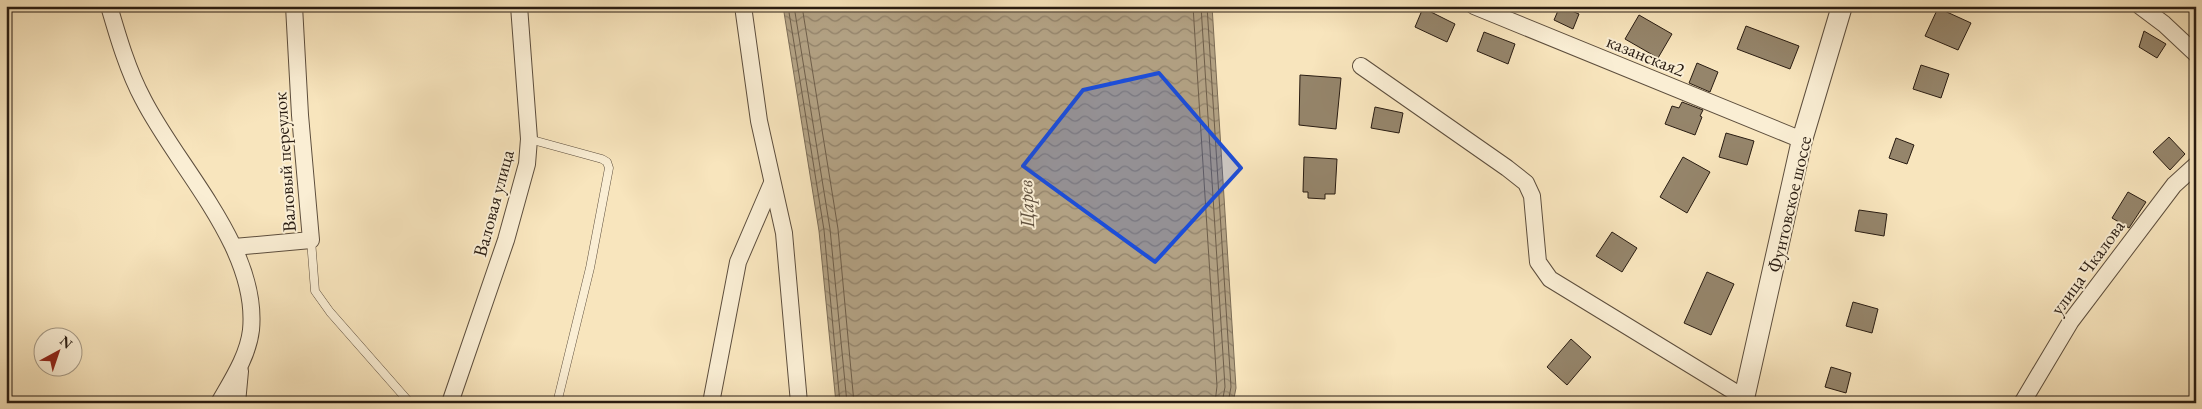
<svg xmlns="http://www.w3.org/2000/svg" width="2202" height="409" font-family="'EB Garamond',serif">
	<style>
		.water { fill: url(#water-waves); stroke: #7b6c56 }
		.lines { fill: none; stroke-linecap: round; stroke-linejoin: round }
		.shore { stroke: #6e5e4a; stroke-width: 1 }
		.building { fill: #95856b; stroke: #291c12 }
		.service-casing { stroke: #5d4e3d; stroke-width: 9 }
		.minor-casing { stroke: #5d4e3d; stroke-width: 18 }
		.tertiary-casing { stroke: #5d4e3d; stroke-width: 22 }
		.service { stroke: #faeed4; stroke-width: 8 }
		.minor { stroke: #faeed4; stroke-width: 16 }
		.tertiary { stroke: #faeed4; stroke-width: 20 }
		.marked { fill: #1d4ed8; fill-opacity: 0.2; stroke: #1d4ed8; stroke-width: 4; stroke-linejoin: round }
		.labels { text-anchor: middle; stroke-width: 4; stroke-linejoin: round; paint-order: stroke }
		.street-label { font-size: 19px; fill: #291c12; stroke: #faeed4 }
		.water-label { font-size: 20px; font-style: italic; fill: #60513f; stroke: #faeed4 }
	</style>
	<defs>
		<pattern id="water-waves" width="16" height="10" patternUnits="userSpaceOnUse" patternTransform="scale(1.25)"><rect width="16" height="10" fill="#b2a183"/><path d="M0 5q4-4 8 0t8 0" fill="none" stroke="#91826a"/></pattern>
	</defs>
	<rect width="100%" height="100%" fill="#f8e5bd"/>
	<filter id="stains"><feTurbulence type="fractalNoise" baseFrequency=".004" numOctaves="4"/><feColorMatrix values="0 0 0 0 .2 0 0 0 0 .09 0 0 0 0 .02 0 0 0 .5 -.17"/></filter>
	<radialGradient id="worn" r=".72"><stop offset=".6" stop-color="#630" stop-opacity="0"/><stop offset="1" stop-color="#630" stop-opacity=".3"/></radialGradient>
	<!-- water -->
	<polygon class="water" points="783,6 1212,6 1236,388 1233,403 836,403 819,231"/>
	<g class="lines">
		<!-- shore -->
		<g class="shore">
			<polyline points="788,6 824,230 840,403"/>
			<polyline points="794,6 830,229 847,403"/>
			<polyline points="802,6 838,229 854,403"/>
			<polyline points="1193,6 1217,386 1215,403"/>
			<polyline points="1201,6 1225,387 1222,403"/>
			<polyline points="1207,6 1231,387 1228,403"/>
		</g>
	</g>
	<!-- building -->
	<g class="building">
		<polygon points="1560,6 1579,14 1573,29 1554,20"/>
		<polygon points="1423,8 1455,24 1447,42 1415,27"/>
		<polygon points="1938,8 1971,23 1958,50 1925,36"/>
		<polygon points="1639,15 1672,34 1658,58 1625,39"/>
		<polygon points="1746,26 1799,46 1790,69 1737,49"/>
		<polygon points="2144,31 2166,44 2157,58 2139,47"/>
		<polygon points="1484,32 1515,44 1508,64 1477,51"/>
		<polygon points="1697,63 1718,72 1710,92 1689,83"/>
		<polygon points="1921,65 1949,74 1941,98 1913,89"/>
		<polygon points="1300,75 1341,78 1336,129 1299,125"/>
		<polygon points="1682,102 1703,110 1700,116 1702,117 1695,135 1665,124 1672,106 1679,108"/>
		<polygon points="1375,107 1403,113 1399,133 1371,128"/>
		<polygon points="1726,133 1754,141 1747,165 1719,157"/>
		<polygon points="2169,137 2185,154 2170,170 2153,152"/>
		<polygon points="1896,138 1914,145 1907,164 1889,158"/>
		<polygon points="1304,157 1337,159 1335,194 1325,194 1325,199 1308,198 1308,192 1303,192"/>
		<polygon points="1683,157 1710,172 1687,213 1660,197"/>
		<polygon points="2128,192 2146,202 2129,228 2112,218"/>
		<polygon points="1859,210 1887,214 1884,236 1855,231"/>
		<polygon points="1612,232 1637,248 1622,272 1596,256"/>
		<polygon points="1707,272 1734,284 1711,335 1684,323"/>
		<polygon points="1853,302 1878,309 1872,333 1846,326"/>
		<polygon points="1571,339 1591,357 1567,385 1547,367"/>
		<polygon points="1831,367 1851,373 1846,393 1825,387"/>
	</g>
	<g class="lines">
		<defs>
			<g id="service">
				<polyline points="529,139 602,159 607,162 609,168 590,268 557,403"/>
				<polyline points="311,240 315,291 330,312 410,403"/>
			</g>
			<g id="minor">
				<path d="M 109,6 C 118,37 128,71 143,99 C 178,168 259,248 251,330 C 248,356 232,380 219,403"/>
				<polyline points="743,6 759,121 784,233 799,403"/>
				<polyline points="1474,6 1802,140"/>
				<polyline points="2140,6 2164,24 2196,54"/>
				<polyline points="1361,66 1507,168 1526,183 1532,196 1538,262 1550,279 1743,397"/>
				<polyline points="234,247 311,240 300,115 294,6"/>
				<polyline points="237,403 240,371"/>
				<polyline points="450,403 506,240 527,164 529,139 519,6"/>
				<polyline points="711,403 738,262 772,183"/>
				<polyline points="2022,403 2071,321 2174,185 2196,165"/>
			</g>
			<polyline id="tertiary" points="1743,403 1802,140 1842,6"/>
		</defs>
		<!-- service casing -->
		<use href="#service" class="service-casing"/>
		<!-- minor casing -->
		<use href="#minor" class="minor-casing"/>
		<!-- tertiary casing -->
		<use href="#tertiary" class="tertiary-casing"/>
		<!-- service -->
		<use href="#service" class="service"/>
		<!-- minor -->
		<use href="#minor" class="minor"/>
		<!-- tertiary -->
		<use href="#tertiary" class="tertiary"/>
	</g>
	<!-- marked area -->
	<path class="marked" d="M 1159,73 L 1241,168 L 1155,262 L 1023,166 L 1083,90 Z"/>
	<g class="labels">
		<!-- street labels -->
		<g class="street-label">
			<text transform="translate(1646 55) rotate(22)" y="7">казанская2</text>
			<text transform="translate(284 162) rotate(-94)" y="7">Валовый переулок</text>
			<text transform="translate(493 203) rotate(-75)" y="7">Валовая улица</text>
			<text transform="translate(1789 204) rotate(-77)" y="7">Фунтовское шоссе</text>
			<text transform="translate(2087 267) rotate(-54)" y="7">улица Чкалова</text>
		</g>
		<!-- water labels -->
		<g class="water-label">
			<text transform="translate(1026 204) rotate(-93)" y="7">Царев</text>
		</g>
	</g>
	<!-- margin -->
	<rect width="2202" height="409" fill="none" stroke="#f8e5bd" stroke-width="25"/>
	<rect x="8" y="8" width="2187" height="394" fill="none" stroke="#291c12" stroke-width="2.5"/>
	<rect x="12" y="12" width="2177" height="384" fill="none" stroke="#291c12"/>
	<!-- north arrow -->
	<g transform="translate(58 352) rotate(40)"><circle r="24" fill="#faeed4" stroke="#a69a86"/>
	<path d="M0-4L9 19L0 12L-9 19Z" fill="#8f2418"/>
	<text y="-8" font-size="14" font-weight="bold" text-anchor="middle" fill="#291c12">N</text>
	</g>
	<rect width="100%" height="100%" filter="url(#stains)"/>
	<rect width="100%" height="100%" fill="url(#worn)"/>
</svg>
